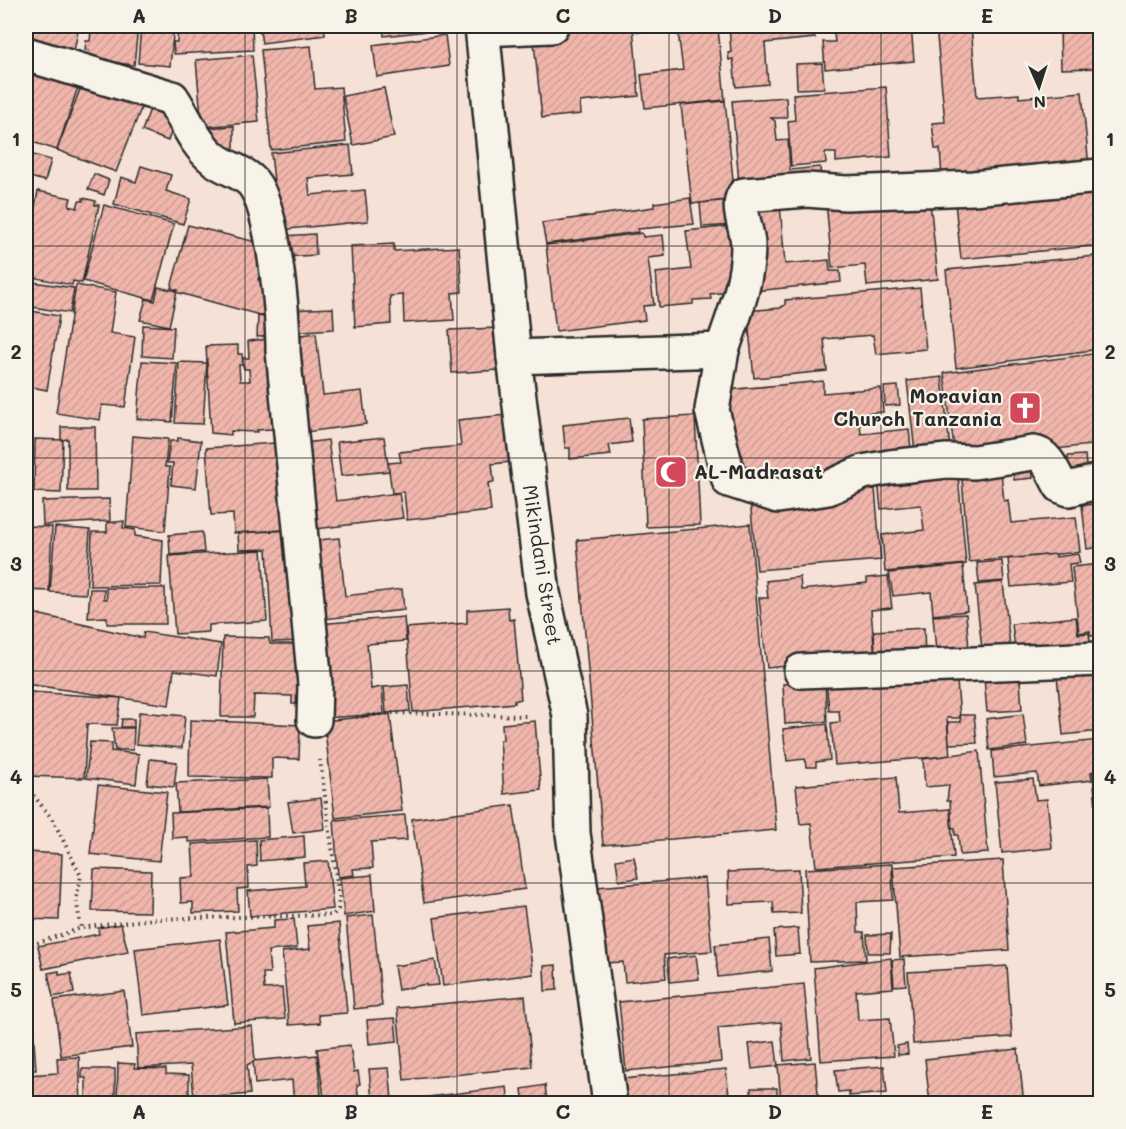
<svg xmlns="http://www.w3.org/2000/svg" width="1126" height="1129" font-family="Mali,sans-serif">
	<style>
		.building { fill: url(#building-hatch); stroke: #2b2b2b; stroke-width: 1.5; fill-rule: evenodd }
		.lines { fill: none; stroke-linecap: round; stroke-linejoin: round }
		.street-casing { stroke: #2b2b2b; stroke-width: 38 }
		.path { stroke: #2b2b2b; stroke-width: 4; stroke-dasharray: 1.5 4.5; stroke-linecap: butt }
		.street { stroke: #f7f3e8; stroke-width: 33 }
		.grid { fill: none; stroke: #2b2b2b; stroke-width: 1.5; stroke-opacity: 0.55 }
		.labels { text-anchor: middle; stroke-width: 4.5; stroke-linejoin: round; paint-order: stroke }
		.poi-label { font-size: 20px; font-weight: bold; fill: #2b2b2b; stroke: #f7f3e8; text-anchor: end }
		.street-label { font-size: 20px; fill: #2b2b2b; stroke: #f7f3e8 }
		.neatline { fill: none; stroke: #2b2b2b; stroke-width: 2 }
		.grid-label { font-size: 20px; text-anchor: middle; font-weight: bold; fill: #2b2b2b }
	</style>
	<defs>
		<pattern id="building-hatch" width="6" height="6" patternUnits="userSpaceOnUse" patternTransform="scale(1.5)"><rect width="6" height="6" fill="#f0b6ac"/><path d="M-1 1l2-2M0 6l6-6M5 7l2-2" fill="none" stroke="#ce9d94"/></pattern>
	</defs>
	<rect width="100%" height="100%" fill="#f5e1d6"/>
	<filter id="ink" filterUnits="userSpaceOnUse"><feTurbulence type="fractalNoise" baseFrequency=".0167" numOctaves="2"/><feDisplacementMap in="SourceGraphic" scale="12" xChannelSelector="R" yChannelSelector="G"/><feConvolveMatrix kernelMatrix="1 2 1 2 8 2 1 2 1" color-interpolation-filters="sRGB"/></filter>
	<g filter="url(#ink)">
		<!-- building -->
		<g class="building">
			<polygon points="26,26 79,26 72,61 26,51"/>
			<polygon points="107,26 138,26 134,65 109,62 87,64 89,50 85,50 86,41 90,41 91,31 107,32"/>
			<polygon points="141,26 174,26 170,66 138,63"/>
			<polygon points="178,26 252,26 253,50 174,54 173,42 177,42"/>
			<polygon points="259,26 324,26 325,35 262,43"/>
			<polygon points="383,26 454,26 454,28 384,36"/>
			<polygon points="605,26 633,26 639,96 580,102 581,114 542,118 533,33"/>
			<polygon points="638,26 675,26 676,28 638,32"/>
			<polygon points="729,26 813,26 815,38 765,43 768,84 736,87 733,59 729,60 728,53 731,52"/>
			<polygon points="833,26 911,26 914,61 825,69 823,42 835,42"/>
			<polygon points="936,26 971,26 977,97 1019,94 1019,98 1082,92 1089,168 942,177 940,149 935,149 932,123 945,122"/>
			<polygon points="1037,26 1100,26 1100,68 1061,69 1060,29 1037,30"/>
			<polygon points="718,28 725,100 645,108 641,75 683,70 678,32"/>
			<polygon points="445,35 449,66 377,77 373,45"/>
			<polygon points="311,46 315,89 341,87 346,142 271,150 261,50"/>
			<polygon points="252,55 259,122 202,127 196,60"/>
			<polygon points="822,63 824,88 797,89 796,64"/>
			<polygon points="26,66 79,84 57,150 26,140"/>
			<polygon points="82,84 142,106 116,172 57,150"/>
			<polygon points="886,87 891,157 836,162 836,153 825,153 826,163 791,166 788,121 795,120 793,94"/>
			<polygon points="384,88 394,137 353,145 343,96"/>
			<polygon points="786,97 787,118 771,118 775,121 777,141 788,140 790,170 820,167 822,188 740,195 732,101"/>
			<polygon points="725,101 735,199 692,204 681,105"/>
			<polygon points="150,109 176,118 168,141 142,131"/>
			<polygon points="234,126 234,148 207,149 206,128"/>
			<polygon points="350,145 353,174 308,178 310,195 365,190 368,221 279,230 271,153"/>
			<polygon points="26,153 51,160 45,181 26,176"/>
			<polygon points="141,166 171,175 166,191 191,199 183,224 114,204 121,177 136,182"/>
			<polygon points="94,174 109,180 104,195 88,189"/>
			<polygon points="26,184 32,185 26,224"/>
			<polygon points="38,191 71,198 69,206 77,208 79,201 83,201 83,198 96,201 95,205 99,205 82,283 73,281 72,285 26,276 26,254"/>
			<polygon points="929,191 938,279 867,286 865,265 832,268 826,201"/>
			<polygon points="1100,192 1100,245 961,259 955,203"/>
			<polygon points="779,193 785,264 829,260 830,271 840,271 841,282 755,291 747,195"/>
			<polygon points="690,198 694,224 638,229 638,232 546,244 542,223 654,207 654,203"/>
			<polygon points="731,200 734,225 702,227 700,203"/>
			<polygon points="104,205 174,224 153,300 83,281"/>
			<polygon points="188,225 268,245 258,280 273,283 263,316 176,292 178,290 171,288"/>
			<polygon points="732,226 739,291 710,294 711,299 693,300 693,304 659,307 656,273 691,269 686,231"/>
			<polygon points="642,233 643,237 663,235 665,256 648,258 654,305 643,306 645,320 556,331 546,245"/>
			<polygon points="315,234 316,255 284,257 283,236"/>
			<polygon points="394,244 394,251 459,247 462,292 452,293 454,320 404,323 403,295 390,296 391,324 355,327 351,246"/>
			<polygon points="1100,249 1100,349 956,368 946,270 1096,256 1095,250"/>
			<polygon points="26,281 74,288 70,313 26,306"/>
			<polygon points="76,285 116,292 110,333 135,337 125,407 102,405 100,420 56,413"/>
			<polygon points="158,287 177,291 169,326 140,320 146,299 155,301"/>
			<polygon points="920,288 926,349 876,354 873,335 824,339 827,371 754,378 747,311 780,308 785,305 785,300"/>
			<polygon points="267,306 277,336 257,337 258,316 264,317"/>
			<polygon points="333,308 334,329 288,332 287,310"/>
			<polygon points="26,310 59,316 47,390 26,386"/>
			<polygon points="143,325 174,327 172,358 142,356"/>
			<polygon points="496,328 499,370 452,373 449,330"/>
			<polygon points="316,333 323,395 362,391 366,424 298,433 287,337"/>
			<path d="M 281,338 L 286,428 L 257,430 L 257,432 L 231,431 L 231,435 L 211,433 L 206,346 L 238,345 L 238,354 L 242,354 L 243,365 L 243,358 L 249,358 L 248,341 ZM 239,365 L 243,365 L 244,369 L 249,369 L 250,381 L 240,381 Z"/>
			<polygon points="1100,353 1100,451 1099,444 958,460 955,455 944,373"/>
			<polygon points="142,361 177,363 172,422 137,419"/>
			<polygon points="179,362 207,363 203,424 175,423"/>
			<polygon points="942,377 950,448 915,452 907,381"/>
			<polygon points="823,381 823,393 881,388 883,412 859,414 861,434 909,429 912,461 821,481 820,467 811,467 813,484 766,488 740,477 736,439 731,439 727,390"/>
			<polygon points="898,386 900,405 885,406 884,387"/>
			<polygon points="506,415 510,462 492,464 494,482 488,483 491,511 407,520 404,492 392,493 388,463 401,462 399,452 461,446 458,420"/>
			<polygon points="695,416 700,525 646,527 642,419"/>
			<polygon points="629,418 632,442 609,445 611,455 570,459 570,448 565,448 563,425"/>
			<polygon points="61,427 95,427 96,491 68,491 68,439 61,440"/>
			<rect x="26" y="432" width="4" height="53"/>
			<polygon points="133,436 168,439 165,467 170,467 165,531 126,527"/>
			<polygon points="384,437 389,471 341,476 337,442"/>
			<polygon points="178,438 201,441 196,488 171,485 173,463 167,463 170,441 177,441"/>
			<polygon points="35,439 63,440 61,493 34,492"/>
			<polygon points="328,440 336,501 399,493 403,518 308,530 297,444"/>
			<polygon points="290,442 296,529 234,533 233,514 211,515 206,448"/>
			<polygon points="1030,455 1033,478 1014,480 1011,457"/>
			<polygon points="1085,455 1087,477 1069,479 1068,456"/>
			<polygon points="1000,463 1004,501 1008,500 1011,523 1076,517 1080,552 969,562 961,467"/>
			<polygon points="957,464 966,564 885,572 882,535 924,530 921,505 881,509 877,472"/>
			<polygon points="875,489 881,560 757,570 750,500"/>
			<polygon points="109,499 110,521 43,525 42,501"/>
			<polygon points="1100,504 1100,547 1087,549 1082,505"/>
			<polygon points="124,521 123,528 135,530 135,536 163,540 161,585 90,586 92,532 107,532 107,523"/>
			<polygon points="750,524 776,830 603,845 577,540"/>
			<polygon points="27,526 52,527 49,591 26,590"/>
			<polygon points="55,527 90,530 86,594 50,592"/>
			<polygon points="294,530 301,641 272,642 267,549 239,550 238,533"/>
			<polygon points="202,532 204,552 170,555 169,535"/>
			<polygon points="339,538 345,596 402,589 404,610 315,620 307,541"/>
			<polygon points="262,550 267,621 209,625 209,632 175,634 169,556"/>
			<polygon points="1056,554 1056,557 1078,554 1080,563 1069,564 1071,582 1011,587 1008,559"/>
			<polygon points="1002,561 1004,581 979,583 977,563"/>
			<polygon points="1100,564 1100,635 1090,636 1090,631 1079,633 1072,567"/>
			<polygon points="963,565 967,611 933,615 931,592 893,596 889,573"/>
			<polygon points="888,576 892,608 871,610 875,657 767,668 759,598 768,598 766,581 800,577 801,590 867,583 867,578"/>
			<polygon points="1003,582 1011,655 983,658 975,585"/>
			<polygon points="106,588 165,588 166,624 107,624 107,617 88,618 90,589 104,589 104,599 107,599"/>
			<polygon points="508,607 509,620 514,619 521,699 514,701 515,703 413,712 406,628 467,623 467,610"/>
			<polygon points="28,612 143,638 144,632 221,644 217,676 174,670 169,705 26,684"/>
			<polygon points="966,614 970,660 937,664 933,616"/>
			<polygon points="404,617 406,641 367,644 371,689 382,687 384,714 324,718 317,624"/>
			<polygon points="1076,617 1078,634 1089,633 1091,650 1016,657 1012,624"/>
			<polygon points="924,628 925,660 875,657 874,631"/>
			<polygon points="223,637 269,638 270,644 309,644 307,704 292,704 292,696 254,695 253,717 221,717"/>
			<polygon points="1100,661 1100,731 1063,735 1056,666"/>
			<polygon points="1019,664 1022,710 987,712 983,667"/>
			<polygon points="956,669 960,718 947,718 950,756 835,765 831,723 840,722 839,711 829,711 826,680"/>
			<polygon points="825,682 827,722 785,724 783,684"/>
			<polygon points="408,685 410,711 386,713 384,687"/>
			<polygon points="31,692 121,698 117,725 87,724 84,778 28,776"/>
			<polygon points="139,712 185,716 182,748 136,744"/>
			<polygon points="390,714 402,811 335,818 324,721"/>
			<polygon points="1023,714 1027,745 989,750 986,719"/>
			<polygon points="960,715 974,715 977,743 949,744 948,722 961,722"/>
			<polygon points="122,719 134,719 134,727 121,727"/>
			<polygon points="190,720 300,725 299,759 272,758 272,778 189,777"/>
			<polygon points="535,721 541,790 504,794 500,740 503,740 502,724"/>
			<polygon points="827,724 830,760 816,762 816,767 806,767 805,759 787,761 783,729"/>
			<polygon points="112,728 134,728 133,750 115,750"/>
			<polygon points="1100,740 1100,771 1091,772 1092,780 1039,786 1037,773 994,777 992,751"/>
			<polygon points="90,742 112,743 111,751 139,754 136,784 86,778"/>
			<polygon points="979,751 988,853 960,855 958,835 955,835 955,828 952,828 950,801 947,801 949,785 925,787 923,759"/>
			<polygon points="150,759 177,762 174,787 147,784"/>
			<polygon points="1093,772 1100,772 1099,844"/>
			<polygon points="896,777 899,813 950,809 954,857 816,867 811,823 800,824 796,786"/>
			<polygon points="267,779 269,807 178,812 176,783"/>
			<polygon points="1033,779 1036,800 1047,799 1052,848 1002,853 995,782"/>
			<polygon points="98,785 167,792 159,861 90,854"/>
			<polygon points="321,798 325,829 293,833 288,802"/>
			<polygon points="513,805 525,889 424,903 412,819"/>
			<polygon points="267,808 268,837 188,842 188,837 172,838 171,813"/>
			<polygon points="405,815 407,840 371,842 373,868 353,869 354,875 338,877 334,820"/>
			<polygon points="304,836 305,857 260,861 259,840"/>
			<polygon points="256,840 257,866 248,867 249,888 237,889 238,911 193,913 193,902 181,903 180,878 194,877 192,844"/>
			<polygon points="26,852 62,854 59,920 26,919"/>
			<polygon points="634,857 638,878 619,881 616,860"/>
			<polygon points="1003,860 1009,950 900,957 893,867"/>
			<polygon points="328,861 333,909 250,916 248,891 305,886 303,863"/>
			<polygon points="892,864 893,900 857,902 858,932 864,932 866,960 810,962 805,869"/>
			<polygon points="94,869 151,871 150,912 92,911"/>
			<polygon points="799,869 801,913 774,914 773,902 729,904 728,872"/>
			<polygon points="372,875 375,911 344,916 340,878"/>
			<polygon points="705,878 712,951 664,955 666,978 625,982 623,962 603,963 597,887"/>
			<polygon points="524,906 533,974 443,986 434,918"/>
			<polygon points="373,915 382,1006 354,1009 346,918"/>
			<polygon points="294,919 297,948 268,951 270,973 263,973 264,989 282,988 285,1019 234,1023 226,932 274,928 274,920"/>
			<polygon points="339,923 347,1013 318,1015 320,1023 289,1025 282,952 310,949 307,926"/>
			<polygon points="121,924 128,952 43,969 38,946 99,934 98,928"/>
			<polygon points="798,928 800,954 776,956 774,930"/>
			<polygon points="891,934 890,953 868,953 867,935"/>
			<polygon points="220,939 228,1005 143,1015 135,949"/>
			<polygon points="769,939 772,971 718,977 715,945"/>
			<polygon points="696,955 699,979 670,982 667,959"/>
			<polygon points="891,958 893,988 856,991 858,1020 890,1018 894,1056 821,1061 814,968"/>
			<polygon points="904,959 906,985 894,986 892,960"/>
			<polygon points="435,960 439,985 426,986 426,984 398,990 394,966"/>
			<polygon points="556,965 557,990 545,991 544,966"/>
			<polygon points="1007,966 1012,1037 913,1044 908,972"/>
			<polygon points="26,971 29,971 36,1070 26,1070"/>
			<polygon points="59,971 59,975 71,973 74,993 53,997 48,973"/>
			<polygon points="804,984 811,1058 784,1061 781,1022 718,1028 721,1062 626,1071 619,1002"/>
			<polygon points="124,991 132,1047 61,1056 54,1000"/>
			<polygon points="525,996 532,1067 404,1080 397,1008"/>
			<polygon points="395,1018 397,1041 369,1044 367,1020"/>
			<polygon points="252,1026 255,1061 247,1065 250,1094 194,1099 191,1065 138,1068 136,1034"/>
			<polygon points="775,1041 778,1066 752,1069 749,1044"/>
			<polygon points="907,1044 908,1054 898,1055 897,1046"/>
			<polygon points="350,1045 354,1072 358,1071 360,1084 357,1085 359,1101 355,1104 325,1104 317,1049"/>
			<polygon points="1018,1049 1024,1104 930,1104 925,1059"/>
			<polygon points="317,1055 322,1104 294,1104 292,1080 255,1084 253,1061"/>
			<polygon points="79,1057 81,1104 26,1104 26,1075 58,1073 57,1058"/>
			<polygon points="815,1062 819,1104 781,1104 778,1065"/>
			<polygon points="118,1063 135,1064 134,1068 166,1069 166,1074 189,1075 189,1104 117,1104"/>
			<polygon points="884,1066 887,1093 849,1096 849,1091 838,1092 835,1070"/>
			<polygon points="389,1068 392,1099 372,1100 369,1069"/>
			<polygon points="82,1069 115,1069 115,1104 86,1104 86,1078 82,1078"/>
			<polygon points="726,1069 730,1104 625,1104 622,1079"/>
			<polygon points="545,1085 547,1102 524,1104 522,1089"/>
			<polygon points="507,1087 509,1104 397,1104 397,1101"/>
			<rect x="751" y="1088" width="26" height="16"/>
		</g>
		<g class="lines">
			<defs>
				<g id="street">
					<polyline points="482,26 514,357 543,593 570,716 573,833 610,1104"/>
					<polyline points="482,29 551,26"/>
					<path d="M 26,54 L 172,98 C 186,119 194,143 214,159 C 225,168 244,172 253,183 C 274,208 283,317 283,351 L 315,684 L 314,720"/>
					<path d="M 722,350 C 734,315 748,282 748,245 C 748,230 736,208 744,195 L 807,190 L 846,193 L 973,188 L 1100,176"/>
					<path d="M 514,357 L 722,350 L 712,410 L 729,480 L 778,496 L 828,488 L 863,472 L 890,467 L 947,461 L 974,462 L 1033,453 C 1048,454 1054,475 1061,486 L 1069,489 L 1100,481"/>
					<polyline points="801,671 1100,659"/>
				</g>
			</defs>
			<!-- street casing -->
			<use href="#street" class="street-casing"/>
			<!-- path -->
			<g class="path">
				<polyline points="356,717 394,713 528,716"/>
				<polyline points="26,786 53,820 81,876 76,899 81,928"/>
				<polyline points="26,947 81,928 152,919 333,915 338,909 339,898 320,760"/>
			</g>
			<!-- street -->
			<use href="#street" class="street"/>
		</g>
	</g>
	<!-- grid -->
	<path class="grid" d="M 245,26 L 245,1104M 457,26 L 457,1104M 669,26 L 669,1104M 881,26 L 881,1104M 26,246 L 1100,246M 26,458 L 1100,458M 26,671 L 1100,671M 26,883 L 1100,883"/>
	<!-- icons -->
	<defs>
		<symbol id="church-square" viewBox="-11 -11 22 22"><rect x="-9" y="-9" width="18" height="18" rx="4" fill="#d1495b" stroke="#f7f3e8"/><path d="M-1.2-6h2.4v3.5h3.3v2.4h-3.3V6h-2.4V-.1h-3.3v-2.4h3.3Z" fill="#fff"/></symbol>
		<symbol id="mosque-square" viewBox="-11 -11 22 22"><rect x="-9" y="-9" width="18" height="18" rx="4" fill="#d1495b" stroke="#f7f3e8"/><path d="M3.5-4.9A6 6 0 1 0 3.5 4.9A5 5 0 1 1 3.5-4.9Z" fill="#fff"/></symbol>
	</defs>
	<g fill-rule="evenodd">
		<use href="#church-square" x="1006" y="389" width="38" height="38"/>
		<use href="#mosque-square" x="652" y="453" width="38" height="38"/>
	</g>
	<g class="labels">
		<!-- poi labels -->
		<g class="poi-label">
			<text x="1002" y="403">Moravian<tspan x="1002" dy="23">Church Tanzania</tspan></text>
			<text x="694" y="479" text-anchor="start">AL-Madrasat</text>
		</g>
		<!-- street labels -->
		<g class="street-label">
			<text transform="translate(542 565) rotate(81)" y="7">Mikindani Street</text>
		</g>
	</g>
	<!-- margin -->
	<rect width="1126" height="1129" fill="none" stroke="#f7f3e8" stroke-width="66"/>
	<!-- north arrow -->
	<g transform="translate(1039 87) rotate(177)" stroke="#f7f3e8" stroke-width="4.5" paint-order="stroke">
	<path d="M0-4.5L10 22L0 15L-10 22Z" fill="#2b2b2b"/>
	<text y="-9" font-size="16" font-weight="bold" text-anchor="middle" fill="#2b2b2b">N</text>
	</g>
	<rect x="33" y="33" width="1060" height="1063" class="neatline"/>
	<g class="grid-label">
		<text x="139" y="23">A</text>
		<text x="351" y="23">B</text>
		<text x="563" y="23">C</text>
		<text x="775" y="23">D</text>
		<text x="987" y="23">E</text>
		<text x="16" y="146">1</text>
		<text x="1110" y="146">1</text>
		<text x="16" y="359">2</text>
		<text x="1110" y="359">2</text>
		<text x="16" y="571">3</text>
		<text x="1110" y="571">3</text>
		<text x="16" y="784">4</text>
		<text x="1110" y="784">4</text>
		<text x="16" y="997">5</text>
		<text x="1110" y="997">5</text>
		<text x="139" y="1119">A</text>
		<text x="351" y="1119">B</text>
		<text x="563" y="1119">C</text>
		<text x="775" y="1119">D</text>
		<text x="987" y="1119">E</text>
	</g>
</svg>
